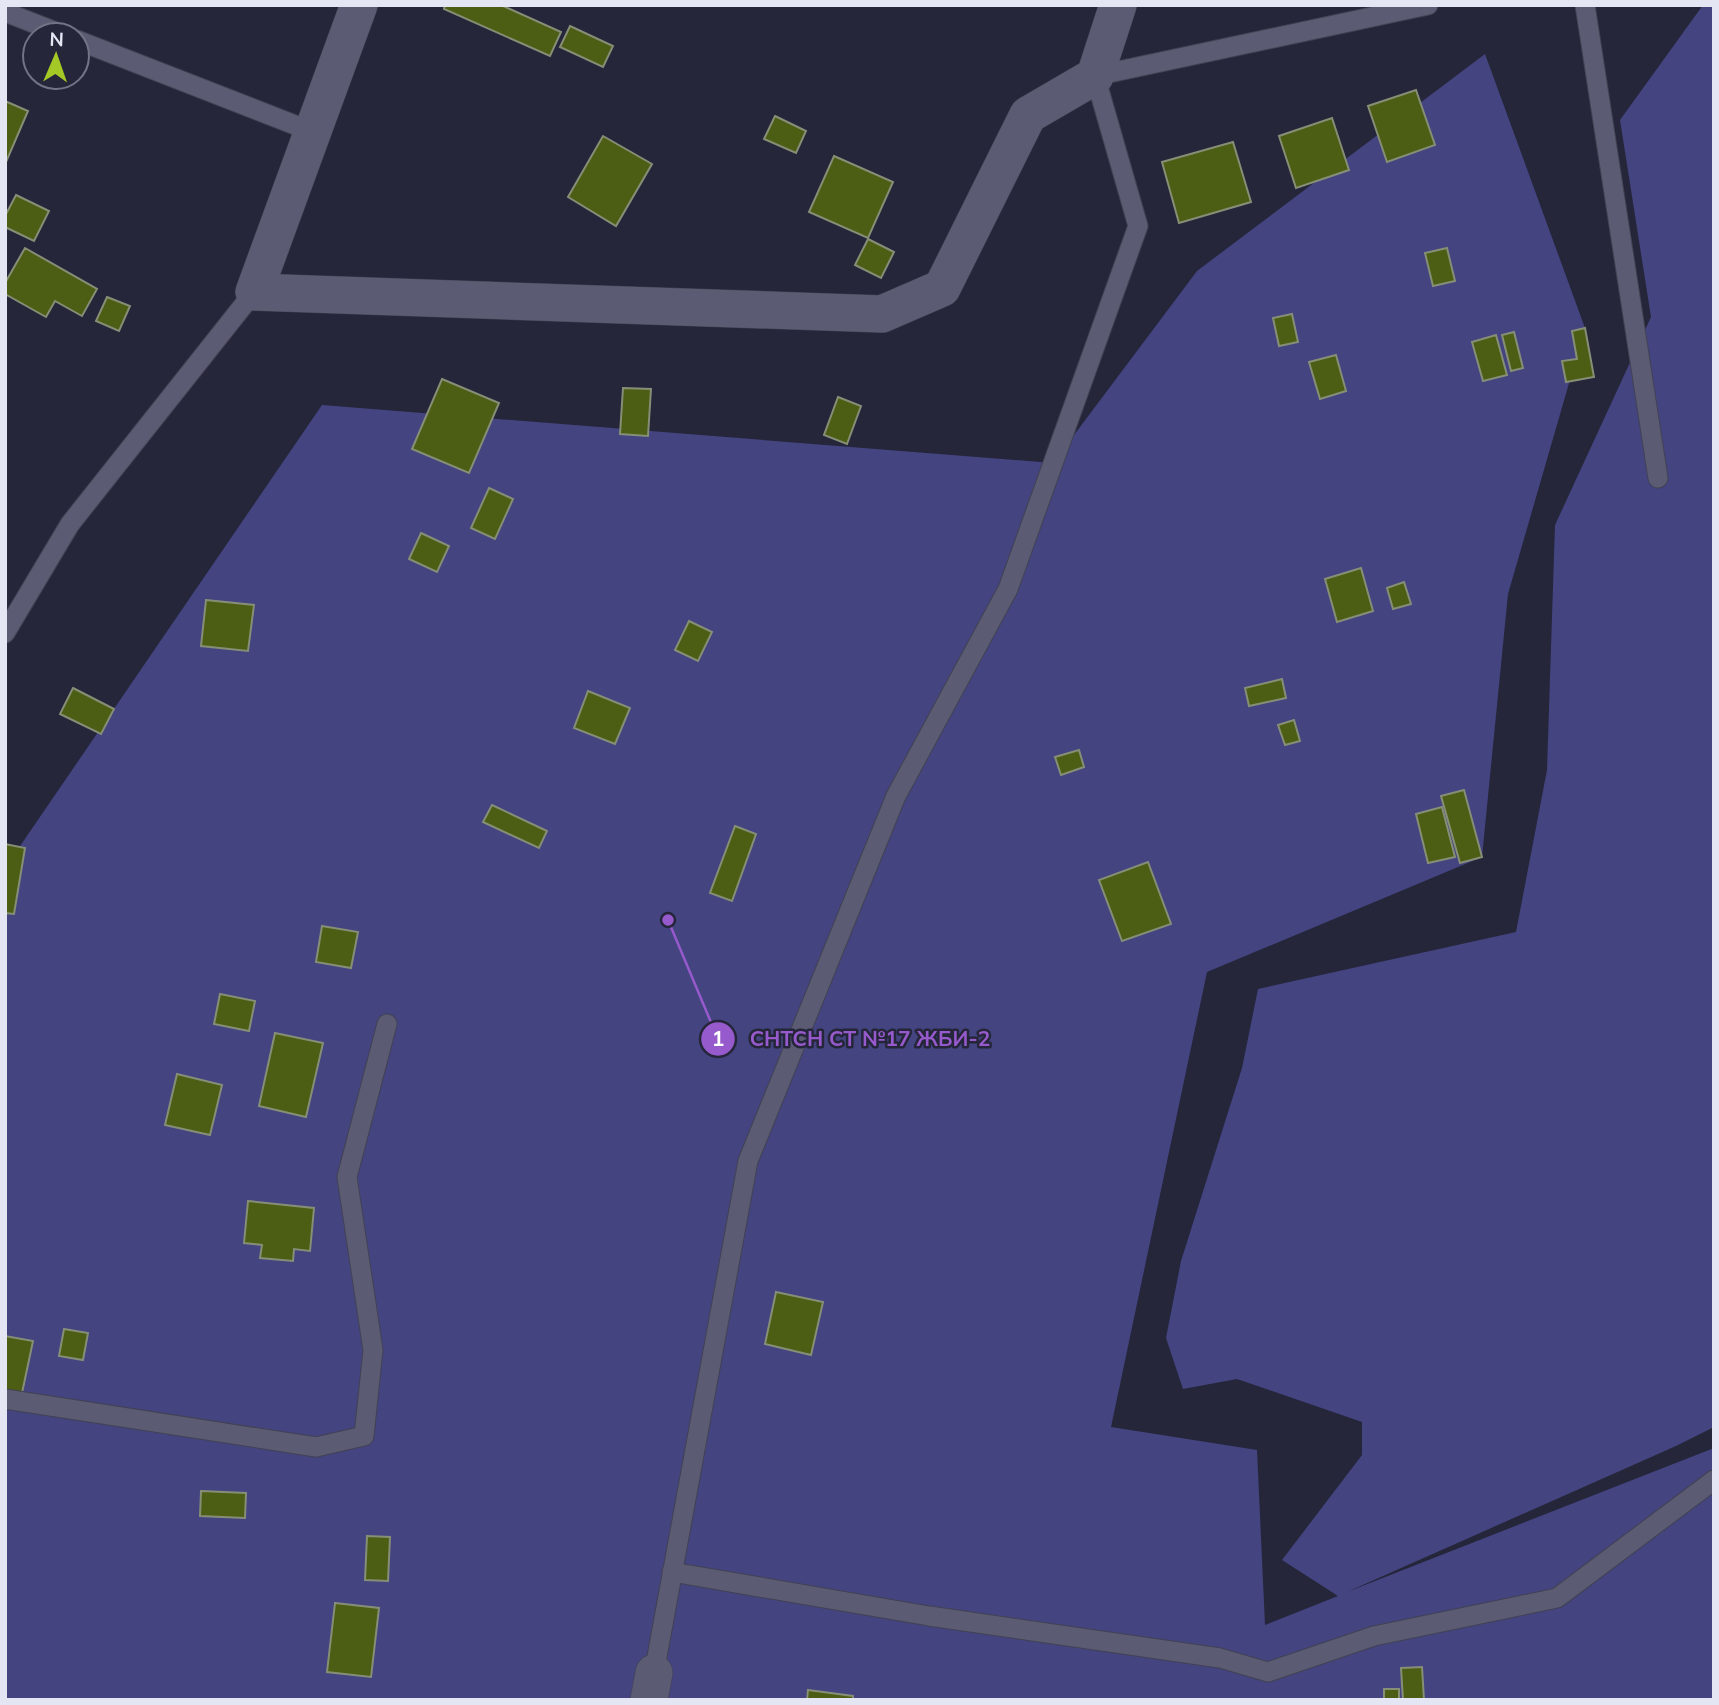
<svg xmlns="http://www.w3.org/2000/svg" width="1719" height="1705" font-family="Mulish,sans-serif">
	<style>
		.green { fill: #444480 }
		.building { fill: #4c5e14; stroke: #868e76; stroke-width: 2 }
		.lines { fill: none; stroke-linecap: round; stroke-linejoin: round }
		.service-casing { stroke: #424253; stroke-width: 21 }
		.minor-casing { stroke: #424253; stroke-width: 38 }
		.service { stroke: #5b5c73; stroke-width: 19 }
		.minor { stroke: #5b5c73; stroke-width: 37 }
		.leader { fill: none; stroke: #965acc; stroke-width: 2.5 }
		.callout-dot { fill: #965acc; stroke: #25263a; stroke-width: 2.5 }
		.mark-label { font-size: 21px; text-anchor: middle; font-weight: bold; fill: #fff }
		.callout-label { font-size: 21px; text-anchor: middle; font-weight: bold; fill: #965acc; stroke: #25263a; stroke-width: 5; stroke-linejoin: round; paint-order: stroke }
	</style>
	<rect width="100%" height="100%" fill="#25263a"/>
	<!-- green -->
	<polygon class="green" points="1703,5 1714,5 1714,1427 1676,1446 1347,1592 1714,1448 1714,1700 5,1700 5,868 322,405 1053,463 1197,271 1485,54 1585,328 1508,594 1482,857 1207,972 1111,1427 1257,1450 1265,1625 1338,1596 1282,1560 1362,1455 1362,1422 1237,1379 1183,1389 1166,1338 1181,1261 1242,1068 1258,989 1516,932 1547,770 1555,525 1651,317 1620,120"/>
	<!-- building -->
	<g class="building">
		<polygon points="445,5 501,5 561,32 550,56 444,9"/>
		<polygon points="570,26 613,46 603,67 560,47"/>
		<polygon points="1416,90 1435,145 1387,162 1368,106"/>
		<polygon points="5,101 28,111 6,162 5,162"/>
		<polygon points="775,116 806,131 796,153 764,139"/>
		<polygon points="1332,118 1349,170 1296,188 1279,136"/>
		<polygon points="603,136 652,164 616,226 568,197"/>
		<polygon points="1233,142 1251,202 1179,223 1162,162"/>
		<polygon points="834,156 893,182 868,238 809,212"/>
		<polygon points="16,195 49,211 34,241 5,227 5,216"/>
		<polygon points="868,239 894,252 881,278 855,265"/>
		<polygon points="25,248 97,289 82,316 55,301 46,317 5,294 5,283"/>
		<polygon points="1447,248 1455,281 1433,286 1425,253"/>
		<polygon points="107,297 130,306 119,331 96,321"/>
		<polygon points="1292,314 1298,342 1279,346 1273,318"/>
		<polygon points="1585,328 1594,377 1566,382 1562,361 1577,359 1572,331"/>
		<polygon points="1514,332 1523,368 1511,371 1502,335"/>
		<polygon points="1496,335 1507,375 1483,381 1472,342"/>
		<polygon points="1336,355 1346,391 1320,399 1309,362"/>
		<polygon points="442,379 499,403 469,473 412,449"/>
		<polygon points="623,388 651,389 648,436 620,434"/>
		<polygon points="838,397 861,406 847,444 824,435"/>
		<polygon points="489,488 513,499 495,539 471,528"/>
		<polygon points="421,533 449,546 437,572 409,559"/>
		<polygon points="1361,568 1373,611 1337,622 1325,579"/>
		<polygon points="1404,582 1411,604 1393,609 1387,588"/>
		<polygon points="206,600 254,605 248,651 201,646"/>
		<polygon points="689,621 712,632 698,661 675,650"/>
		<polygon points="1282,679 1286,698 1249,706 1245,688"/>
		<polygon points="73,688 114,709 101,734 60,714"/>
		<polygon points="588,691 630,708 615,744 574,728"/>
		<polygon points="1294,720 1300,741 1285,745 1278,725"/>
		<polygon points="1079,750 1084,767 1061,775 1055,757"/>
		<polygon points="1464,790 1482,857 1460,863 1441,796"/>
		<polygon points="492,805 547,831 539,848 483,822"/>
		<polygon points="1442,807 1455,857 1428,863 1416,814"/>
		<polygon points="735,826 756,834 732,901 710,893"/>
		<polygon points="5,844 25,848 14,914 5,913"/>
		<polygon points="1148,862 1171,924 1122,941 1099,880"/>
		<polygon points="322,926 358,932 351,968 316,962"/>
		<polygon points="220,994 255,1001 249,1031 214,1024"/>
		<polygon points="275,1033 323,1043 306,1117 259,1106"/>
		<polygon points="177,1074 222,1085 210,1135 165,1125"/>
		<polygon points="248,1201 314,1208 310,1251 294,1249 293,1261 260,1258 262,1245 244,1243"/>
		<polygon points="776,1292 823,1302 811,1355 765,1344"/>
		<polygon points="64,1329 88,1333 83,1360 59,1356"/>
		<polygon points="5,1336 33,1341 22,1393 5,1390"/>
		<polygon points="201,1491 246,1493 245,1518 200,1516"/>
		<polygon points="367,1536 390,1537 388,1581 365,1580"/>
		<polygon points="335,1603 379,1608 371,1677 327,1672"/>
		<polygon points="1422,1667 1424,1700 1403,1700 1401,1668"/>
		<rect x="1384" y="1689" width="15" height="11"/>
		<polygon points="808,1690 853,1696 853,1700 807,1700"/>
	</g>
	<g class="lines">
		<defs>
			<g id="service">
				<polyline points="1585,5 1658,478"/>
				<polyline points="5,12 64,35"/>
				<polyline points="77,40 313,132"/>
				<polyline points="5,633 70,524 254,292"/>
				<polyline points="5,1399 316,1447 364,1436 373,1350 347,1177 387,1024"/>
				<polyline points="672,1572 929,1616 1220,1658 1268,1672 1374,1636 1557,1598 1714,1480"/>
				<polyline points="654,1673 748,1161 896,796 1008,589 1138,226 1095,76 1428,5"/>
			</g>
			<g id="minor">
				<polyline points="359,5 254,292 882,314 942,288 1028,115 1095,76 1118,5"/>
				<polyline points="649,1700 654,1673"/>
			</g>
		</defs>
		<!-- service casing -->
		<use href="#service" class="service-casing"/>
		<!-- minor casing -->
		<use href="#minor" class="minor-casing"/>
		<!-- service -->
		<use href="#service" class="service"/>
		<!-- minor -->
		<use href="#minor" class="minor"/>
	</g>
	<!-- callouts -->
	<path class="leader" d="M668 920L718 1039"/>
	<g class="callout-dot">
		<circle cx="668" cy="920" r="7"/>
		<circle cx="718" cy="1039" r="18"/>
	</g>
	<g class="mark-label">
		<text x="718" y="1046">1</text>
	</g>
	<g class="callout-label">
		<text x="870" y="1046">СНТСН СТ №17 ЖБИ-2</text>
	</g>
	<!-- border -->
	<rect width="1719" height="1705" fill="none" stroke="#e5e6f3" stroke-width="14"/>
	<!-- north arrow -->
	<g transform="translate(56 56) rotate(2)"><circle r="33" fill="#25263a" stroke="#727384" stroke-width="2"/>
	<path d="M0-5L12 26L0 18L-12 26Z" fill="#a4c825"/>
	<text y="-10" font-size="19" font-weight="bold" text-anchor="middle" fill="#e5e6f3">N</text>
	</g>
</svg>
